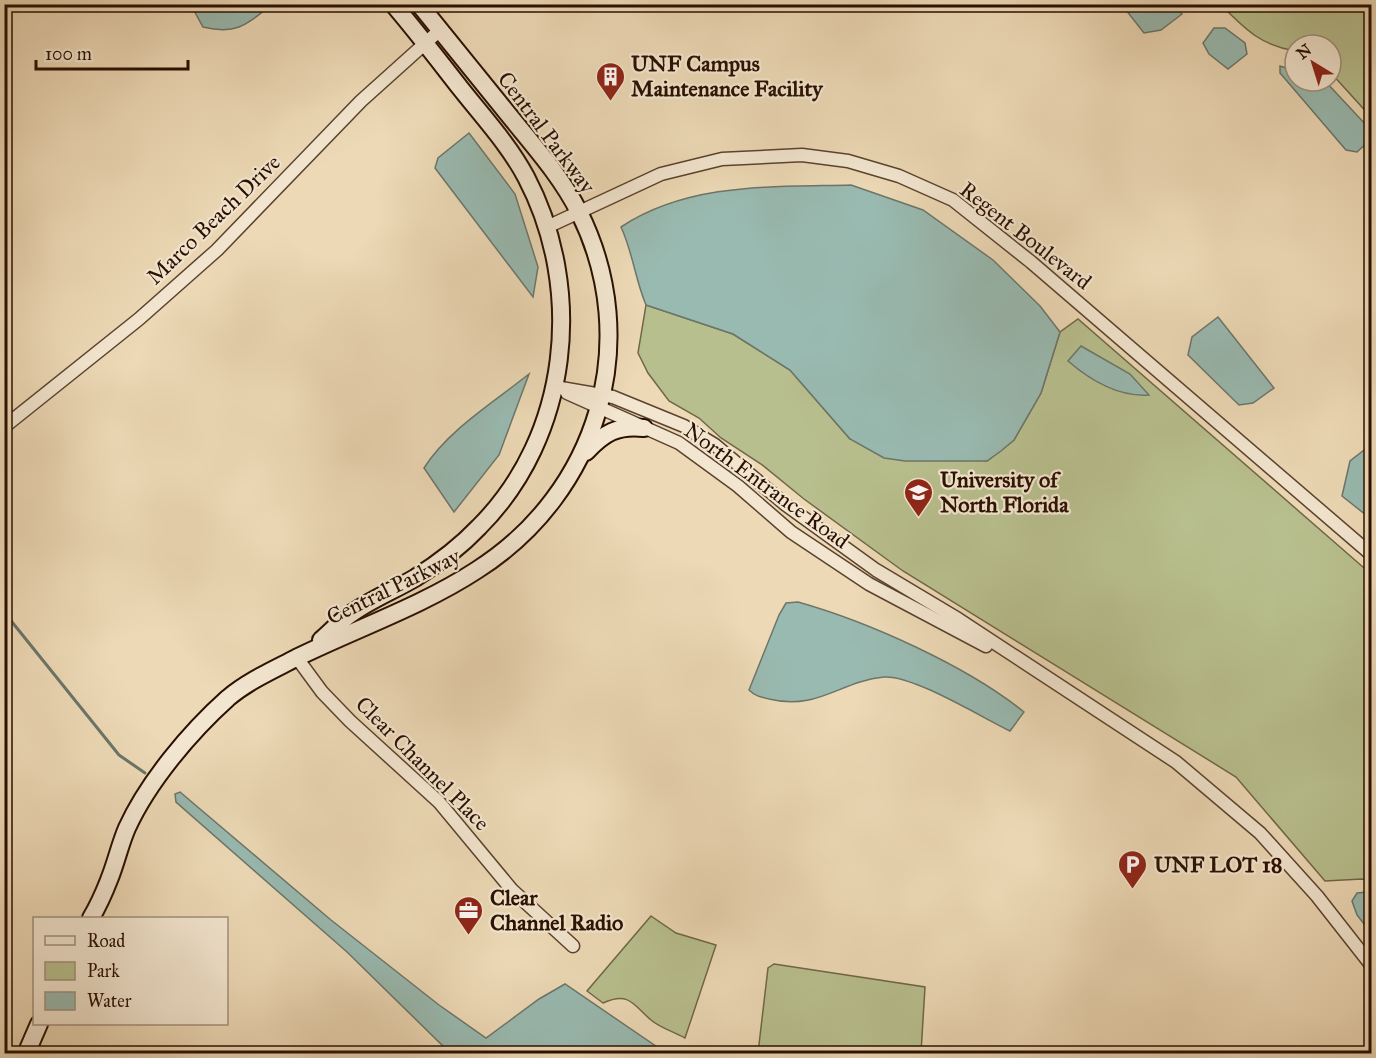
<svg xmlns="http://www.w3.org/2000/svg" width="1376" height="1058" font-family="'IM FELL Great Primer',serif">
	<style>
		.green { fill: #b8bf8e; stroke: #706747; stroke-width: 1.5 }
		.water { fill: #99bab1; stroke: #6c766a; stroke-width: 1.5 }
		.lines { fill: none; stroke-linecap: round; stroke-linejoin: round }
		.stream { stroke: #6c766a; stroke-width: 3 }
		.street-casing { stroke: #5a422e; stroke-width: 15 }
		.secondary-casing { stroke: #290f00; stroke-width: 20 }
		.street { stroke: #f3e6d0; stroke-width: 12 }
		.secondary { stroke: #f3e6d0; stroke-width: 16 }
		.labels { text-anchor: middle; stroke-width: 4.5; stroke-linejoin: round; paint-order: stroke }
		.poi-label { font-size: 22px; font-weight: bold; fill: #290f00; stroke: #f3e6d0; text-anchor: start }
		.street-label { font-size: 22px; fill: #290f00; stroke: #f3e6d0 }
	</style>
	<rect width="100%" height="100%" fill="#edd9b6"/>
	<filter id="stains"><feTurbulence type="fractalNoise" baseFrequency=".00333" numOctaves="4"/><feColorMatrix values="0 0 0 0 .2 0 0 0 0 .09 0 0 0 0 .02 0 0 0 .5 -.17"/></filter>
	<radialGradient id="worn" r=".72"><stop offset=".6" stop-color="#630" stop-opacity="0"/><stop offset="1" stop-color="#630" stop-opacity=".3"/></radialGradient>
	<!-- green -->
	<g class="green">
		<path d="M 1221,5 L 1371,5 L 1371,117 L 1331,73 L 1331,45 L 1295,45 L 1295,51 C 1260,45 1245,29 1221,5 Z"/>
		<polygon points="646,305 733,334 790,370 850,439 987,461 1014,440 1041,393 1060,332 1078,319 1371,574 1371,882 1362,879 1325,881 1236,777 903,571 804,499 761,464 721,438 699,418 669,401 648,373 638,353"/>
		<path d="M 651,916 L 676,933 L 716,945 L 685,1038 C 675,1032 660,1028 651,1020 C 633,1005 630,991 603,1003 L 587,991 Z"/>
		<polygon points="774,964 925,987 921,1053 758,1053 768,968"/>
	</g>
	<!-- water -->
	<g class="water">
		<path d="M 191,5 L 191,4 L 271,5 C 246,25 237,35 203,27 Z"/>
		<polygon points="1122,5 1174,5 1182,14 1161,30 1144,33"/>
		<polygon points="1214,28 1225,28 1245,43 1247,54 1228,69 1209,54 1203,43"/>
		<polygon points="1280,66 1295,71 1295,81 1325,81 1368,127 1371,139 1357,152 1346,150 1280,73"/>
		<polygon points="469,133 515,194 538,267 533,297 435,168 438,158"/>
		<path d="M 851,185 L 923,210 L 993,260 L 1040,306 L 1060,332 L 1041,393 L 1014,440 L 1001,451 L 987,461 L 905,461 L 884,458 L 850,439 L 790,370 L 733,334 L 646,305 C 635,279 633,253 621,227 C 689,182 774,187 851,185 Z"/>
		<polygon points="1218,317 1274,388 1253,403 1239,405 1188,355 1192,337"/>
		<path d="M 1081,346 L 1130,374 L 1149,395 C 1119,397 1090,380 1068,361 Z"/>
		<path d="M 529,374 L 499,455 L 454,512 L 424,468 C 448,430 494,402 529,374 Z"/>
		<polygon points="1368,447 1372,448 1371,519 1342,496 1350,461"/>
		<path d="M 798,602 C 869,622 967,666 1024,712 L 1010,731 C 981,717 913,675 884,677 C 840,681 818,711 769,699 C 760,697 755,696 749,690 L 779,615 L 786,603 Z"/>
		<polygon points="180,792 331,920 439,1005 486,1038 539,999 565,984 666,1053 445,1053 448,1051 347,952 176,802 175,794"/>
		<polygon points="1368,892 1371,895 1371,933 1357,915 1352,901 1357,893"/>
	</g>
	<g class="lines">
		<!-- stream -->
		<polyline class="stream" points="4,612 119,755 145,773"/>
		<defs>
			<g id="street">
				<polyline points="547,227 661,174 722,159 802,155 848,161 899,176 953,200 1031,262 1372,555"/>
				<polyline points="555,387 613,397 684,426 715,445 786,505 876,570 958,619 1176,762 1260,833 1317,896 1372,966"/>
				<polyline points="567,393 679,443 738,486 791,532 869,584 986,646"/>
				<polyline points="4,427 139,319 217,250 361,101 440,30"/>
				<polyline points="297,658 322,692 350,721 439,802 512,890 573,946"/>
			</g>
			<g id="secondary">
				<path d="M 586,452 C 604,433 617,425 644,428"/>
				<path d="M 321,640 C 330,632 339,623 348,616 C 369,600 393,591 415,578 C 439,563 460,547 479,527 C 570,436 585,289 526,177 C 509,145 484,118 461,89 C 439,61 417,32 393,4"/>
				<path d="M 91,918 C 98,906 104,893 109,880 C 116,863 120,844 127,828 C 148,782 190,732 228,698 C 248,681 273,670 296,658 C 355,629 422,606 477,570 C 598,493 644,342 579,212 C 561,176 533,145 508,114 C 478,77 449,41 419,4"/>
				<polyline points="26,1054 39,1024"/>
			</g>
		</defs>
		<!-- street casing -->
		<use href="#street" class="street-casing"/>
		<!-- secondary casing -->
		<use href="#secondary" class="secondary-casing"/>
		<!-- street -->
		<use href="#street" class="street"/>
		<!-- secondary -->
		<use href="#secondary" class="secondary"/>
	</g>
	<!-- icons -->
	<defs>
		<symbol id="building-pin" viewBox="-11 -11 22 30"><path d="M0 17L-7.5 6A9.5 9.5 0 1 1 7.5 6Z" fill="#8f2418" stroke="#f3e6d0"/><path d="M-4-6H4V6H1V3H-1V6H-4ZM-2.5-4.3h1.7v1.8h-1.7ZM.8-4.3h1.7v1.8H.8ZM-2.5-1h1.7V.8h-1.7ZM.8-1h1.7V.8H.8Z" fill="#fff"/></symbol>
		<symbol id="university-pin" viewBox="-11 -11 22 30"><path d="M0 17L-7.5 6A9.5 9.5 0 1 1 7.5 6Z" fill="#8f2418" stroke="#f3e6d0"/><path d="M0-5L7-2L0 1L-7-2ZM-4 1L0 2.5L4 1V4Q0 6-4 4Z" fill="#fff"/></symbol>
		<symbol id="parking-pin" viewBox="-11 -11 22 30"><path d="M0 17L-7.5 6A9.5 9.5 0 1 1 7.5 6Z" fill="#8f2418" stroke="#f3e6d0"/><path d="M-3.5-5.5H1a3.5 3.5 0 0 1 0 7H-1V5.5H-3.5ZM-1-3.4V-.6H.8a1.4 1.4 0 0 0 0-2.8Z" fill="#fff"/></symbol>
		<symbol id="office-pin" viewBox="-11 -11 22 30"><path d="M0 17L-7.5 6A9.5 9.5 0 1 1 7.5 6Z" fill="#8f2418" stroke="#f3e6d0"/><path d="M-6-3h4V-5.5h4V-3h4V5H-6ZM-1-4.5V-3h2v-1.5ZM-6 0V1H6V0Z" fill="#fff"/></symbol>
	</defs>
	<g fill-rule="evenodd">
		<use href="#building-pin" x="594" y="60" width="33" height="45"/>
		<use href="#university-pin" x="902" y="476" width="33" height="45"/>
		<use href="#parking-pin" x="1116" y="848" width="33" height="45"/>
		<use href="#office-pin" x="452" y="894" width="33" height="45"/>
	</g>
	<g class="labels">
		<!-- poi labels -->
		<g class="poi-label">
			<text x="631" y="71">UNF Campus<tspan x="631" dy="25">Maintenance Facility</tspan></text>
			<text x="940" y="487">University of<tspan x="940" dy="25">North Florida</tspan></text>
			<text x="1154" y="872">UNF LOT 18</text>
			<text x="490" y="905">Clear<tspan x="490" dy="25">Channel Radio</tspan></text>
		</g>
		<!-- street labels -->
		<g class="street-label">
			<text transform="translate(547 132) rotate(53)" y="8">Central Parkway</text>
			<text transform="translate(213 219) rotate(-44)" y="8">Marco Beach Drive</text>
			<text transform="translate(1026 235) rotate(38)" y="8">Regent Boulevard</text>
			<text transform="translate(767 485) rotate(36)" y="8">North Entrance Road</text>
			<text transform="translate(393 586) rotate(-26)" y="8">Central Parkway</text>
			<text transform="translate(423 763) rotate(45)" y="8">Clear Channel Place</text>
		</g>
	</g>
	<!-- margin -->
	<rect width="1376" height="1058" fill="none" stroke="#edd9b6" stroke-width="24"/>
	<rect x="6" y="6" width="1364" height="1046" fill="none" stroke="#290f00" stroke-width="3"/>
	<rect x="12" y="12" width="1352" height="1034" fill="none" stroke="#290f00" stroke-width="1.5"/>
	<!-- legend -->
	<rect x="33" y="917" width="195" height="108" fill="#f3e6d0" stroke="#a2907d" stroke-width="1.5"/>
	<rect x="45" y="936" width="30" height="9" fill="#f3e6d0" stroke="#a2907d" stroke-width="1.5"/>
	<text x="87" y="947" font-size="18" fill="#290f00">Road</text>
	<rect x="45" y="962" width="30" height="18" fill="#b8bf8e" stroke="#a2907d" stroke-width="1.5"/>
	<text x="87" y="977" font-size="18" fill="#290f00">Park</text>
	<rect x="45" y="992" width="30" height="18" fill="#99bab1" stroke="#a2907d" stroke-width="1.5"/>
	<text x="87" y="1007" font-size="18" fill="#290f00">Water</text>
	<!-- north arrow -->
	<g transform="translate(1313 63) rotate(322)"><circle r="28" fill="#f3e6d0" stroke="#a2907d" stroke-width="1.5"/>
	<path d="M0-4.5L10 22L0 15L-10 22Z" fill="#8f2418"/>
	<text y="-9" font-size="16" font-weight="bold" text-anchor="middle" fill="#290f00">N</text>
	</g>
	<!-- scale -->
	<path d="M36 60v9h152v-9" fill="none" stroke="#290f00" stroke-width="3"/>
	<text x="45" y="60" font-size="18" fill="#290f00" stroke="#f3e6d0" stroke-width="4.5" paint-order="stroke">100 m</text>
	<rect width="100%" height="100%" filter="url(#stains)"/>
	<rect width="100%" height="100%" fill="url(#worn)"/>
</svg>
